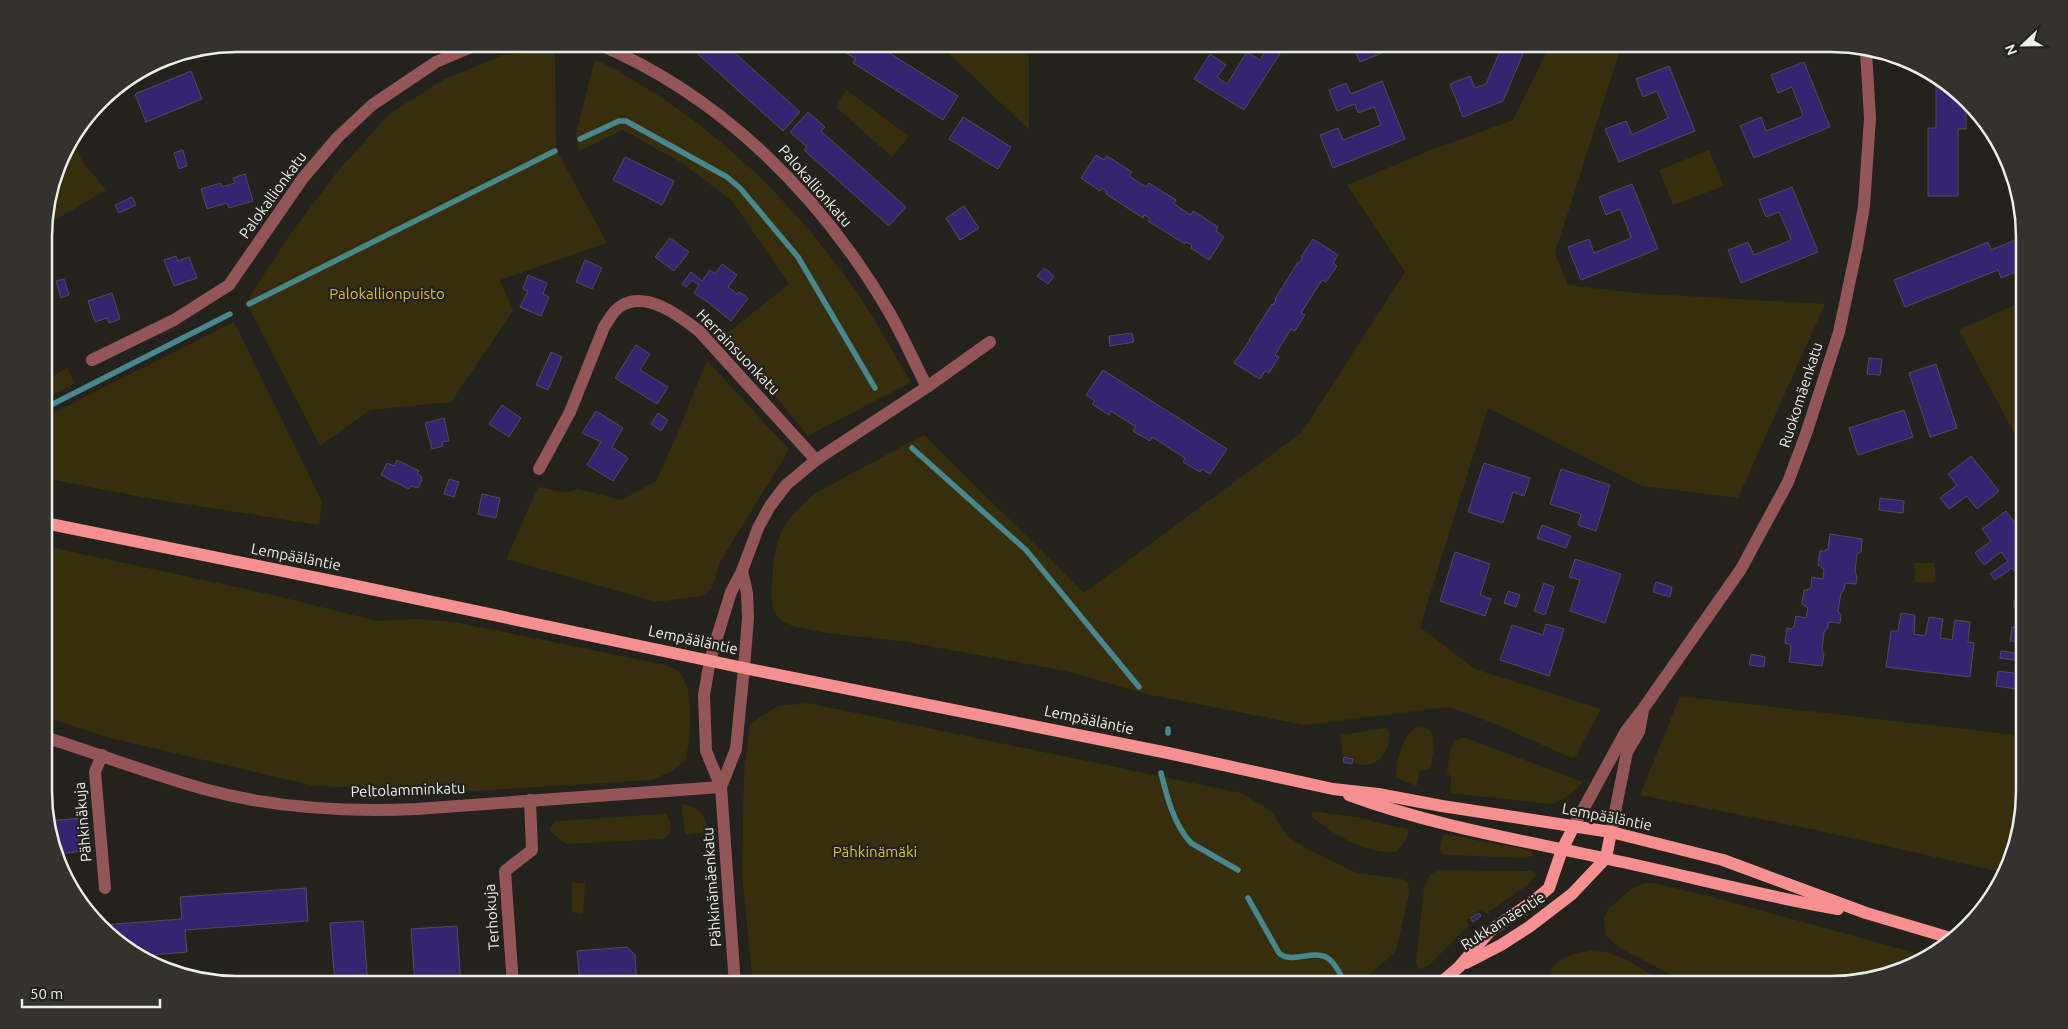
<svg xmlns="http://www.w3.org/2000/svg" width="2068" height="1029" font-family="Ubuntu,sans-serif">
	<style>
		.green { fill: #362e0c }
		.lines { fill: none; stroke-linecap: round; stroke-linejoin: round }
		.stream { stroke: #47878d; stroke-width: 5.5 }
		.building { fill: #352571; stroke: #4e4e53 }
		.minor { stroke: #935555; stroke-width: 12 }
		.major { stroke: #f58f90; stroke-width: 12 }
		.labels { text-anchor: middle; stroke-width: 4.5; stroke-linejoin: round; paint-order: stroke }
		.street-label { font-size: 15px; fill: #edede9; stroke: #23221d }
		.park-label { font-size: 15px; fill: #dcbf30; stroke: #23221d }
		.rim { fill: none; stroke: #edede9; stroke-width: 2.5 }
	</style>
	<rect width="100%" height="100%" fill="#23221d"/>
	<!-- green -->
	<g class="green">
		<polygon points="939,44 1023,44 1029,58 1029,130"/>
		<polygon points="1550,44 1622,44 1555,253 1568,285 1635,293 1825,304 1738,498 1642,486 1488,408 1420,627 1475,669 1601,709 1574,759 1495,724 1449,707 1305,725 1146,694 1066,671 907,642 827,633 793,626 782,621 774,612 771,594 774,557 778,540 784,526 793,514 815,493 924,435 1084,593 1302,432 1405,272 1347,185 1431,150 1513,120"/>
		<polygon points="555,51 556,149 607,243 500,280 513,311 451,402 370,410 320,446 246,302 291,233 337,172 389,114 443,80 503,55"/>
		<path d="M 595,59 C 704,114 788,194 858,294 C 877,322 893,353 911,382 L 808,436 L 725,335 L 789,284 L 732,201 L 682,163 L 623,130 L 579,151 L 576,133 Z"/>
		<polygon points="846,90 909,136 892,157 836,107"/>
		<polygon points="73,140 82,161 106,190 44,227 64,152"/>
		<polygon points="1709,150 1724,186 1673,205 1659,170"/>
		<polygon points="2023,301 2023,450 1959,330"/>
		<polygon points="234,322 322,501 319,525 141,497 45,478 45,417"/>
		<polygon points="707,360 789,450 720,562 712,588 702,596 656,602 506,559 538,487 565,492 578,489 622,500 656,481 676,437"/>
		<polygon points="68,367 74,384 45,399 45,381"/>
		<path d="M 45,546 L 273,595 L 377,621 L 417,619 L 455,622 L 661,664 C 667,666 675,668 679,672 C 696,690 690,737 686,760 L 670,772 L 652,780 L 472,791 L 315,786 L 110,738 L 45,717 Z"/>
		<polygon points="1914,563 1934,563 1936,582 1915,582"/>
		<polygon points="1680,696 2024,736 2024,792 2005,873 1821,831 1640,795"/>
		<polygon points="808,703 1241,793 1271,811 1287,836 1307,849 1357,873 1401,879 1407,882 1410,890 1396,951 1359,985 753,985 742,875 744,773 750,724 778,706"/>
		<path d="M 1418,727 L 1429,729 C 1438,740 1432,756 1430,769 L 1420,771 L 1417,786 L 1396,778 C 1396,764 1402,732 1418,727 Z"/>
		<path d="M 1386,728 C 1397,739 1382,764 1367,765 C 1364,766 1358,764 1355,763 L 1354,758 L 1342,756 L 1341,735 Z"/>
		<path d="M 1460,738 L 1466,738 L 1583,782 C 1574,793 1564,800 1551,804 L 1450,793 L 1451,778 L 1447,772 L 1450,751 L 1454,741 Z"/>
		<path d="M 681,804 C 697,806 708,815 707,832 L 688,835 L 685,833 Z"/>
		<path d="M 1313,811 L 1368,819 L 1374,822 L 1409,829 L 1406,840 L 1396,852 C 1364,854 1335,835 1311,816 Z"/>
		<polygon points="661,814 666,814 670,821 671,832 663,839 566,844 549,830 554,822 558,821"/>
		<polygon points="1443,834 1524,849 1531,851 1533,856 1523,858 1448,855 1442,854 1440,850"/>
		<polygon points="1441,870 1532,871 1536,874 1530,883 1486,914 1482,909 1466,920 1469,925 1428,966 1421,969 1417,967 1416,961 1424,887 1430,874"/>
		<polygon points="572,883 585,883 583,914 572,912"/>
		<polygon points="1645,883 1653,883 1705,895 1930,957 1893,975 1843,985 1691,985 1620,948 1606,936 1604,919 1608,909 1634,887"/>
		<path d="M 1592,950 C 1621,952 1643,970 1667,985 L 1562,985 L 1552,974 L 1551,969 C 1561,955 1576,954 1592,950 Z"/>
	</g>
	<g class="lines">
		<!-- stream -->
		<g class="stream">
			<polyline points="580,139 619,121 626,121 727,177 740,188 798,257 875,388"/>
			<polyline points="249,304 555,151"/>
			<polyline points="45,408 230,314"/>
			<polyline points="912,448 1026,550 1139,687"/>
			<polyline points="1168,729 1168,733"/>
			<path d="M 1161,773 C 1167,797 1174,825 1191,843 L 1238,870"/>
			<path d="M 1248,898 L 1279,953 C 1292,965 1314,948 1329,959 C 1337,965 1341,976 1346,985"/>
		</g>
	</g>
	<!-- building -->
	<g class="building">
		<polygon points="708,44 725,44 800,112 783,131 698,54"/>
		<polygon points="820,44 832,44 829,49"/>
		<polygon points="839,44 875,44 958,96 943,120 853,63 856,59 837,47"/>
		<polygon points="1256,44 1286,44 1244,110 1194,79 1210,54 1226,65 1217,77 1227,84 1247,52 1260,60 1266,50"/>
		<polygon points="1352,44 1404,44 1360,62"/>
		<polygon points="1503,44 1527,44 1503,101 1463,117 1450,84 1470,76 1475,88 1486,84"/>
		<polygon points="1804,62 1830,127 1754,158 1740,126 1761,117 1766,131 1801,117 1803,115 1792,87 1778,93 1771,75"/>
		<polygon points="1669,66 1695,131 1619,162 1605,129 1626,121 1632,135 1668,118 1657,91 1643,97 1636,79"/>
		<polygon points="191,71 202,99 146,122 135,94"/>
		<polygon points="1936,80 1966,104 1966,129 1958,129 1958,196 1928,196 1928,128 1936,128"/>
		<polygon points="1382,81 1405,139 1333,168 1320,135 1338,128 1343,140 1381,125 1374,107 1358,113 1355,104 1337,111 1329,90 1346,83 1351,94"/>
		<polygon points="808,112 825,127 821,131 906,207 889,226 804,150 807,147 790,132"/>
		<polygon points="963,117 1011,147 998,169 949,139"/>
		<polygon points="183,150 187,166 179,169 174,153"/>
		<polygon points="1096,155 1104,160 1107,156 1132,172 1129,176 1146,187 1149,183 1176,200 1174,204 1191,215 1193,211 1218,227 1216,231 1224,237 1209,260 1191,248 1192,245 1186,242 1185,244 1148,221 1150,218 1144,215 1143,218 1106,194 1107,192 1102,188 1100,191 1081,178"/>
		<polygon points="625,157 674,181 662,205 613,180"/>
		<polygon points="245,174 253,201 229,208 227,203 207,209 201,189 221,183 222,187 235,183 233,178"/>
		<polygon points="1632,184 1658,249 1581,280 1568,247 1589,239 1594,253 1629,239 1631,237 1620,209 1606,215 1599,197"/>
		<polygon points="1792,187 1818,252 1741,283 1728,250 1748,242 1754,255 1789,241 1791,239 1779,212 1766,217 1759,200"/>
		<polygon points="132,197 136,205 119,213 115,205"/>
		<polygon points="964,206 979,228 960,240 946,218"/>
		<polygon points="2023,237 2023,269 2001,278 1998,270 1905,307 1894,280 1988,242 1991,250"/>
		<polygon points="670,238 689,252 674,271 655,257"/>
		<polygon points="1313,239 1338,255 1333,263 1337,266 1326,282 1322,280 1301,313 1305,315 1295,331 1291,329 1275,355 1279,357 1269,373 1265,371 1260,379 1234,363 1250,340 1249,340 1272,304 1273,305 1276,300 1275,299 1298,262 1299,263 1303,258 1301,257"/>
		<polygon points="176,256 178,261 189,257 197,278 174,286 164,260"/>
		<polygon points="585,260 602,268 592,289 576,282"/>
		<polygon points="722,264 737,275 728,287 737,294 739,292 748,298 731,321 709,303 694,293 699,285 692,280 686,287 682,284 691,272 702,281 710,270 715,274"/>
		<polygon points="1044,268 1054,276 1048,284 1037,276"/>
		<polygon points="528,275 547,283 543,294 549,297 541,316 520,307 528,291 523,289"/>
		<polygon points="64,279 69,295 61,298 56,281"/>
		<polygon points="112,293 120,319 109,323 107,318 95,322 88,301"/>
		<polygon points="1132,333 1134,342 1110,346 1109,336"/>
		<polygon points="636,345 650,354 640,370 668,387 657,404 615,378"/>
		<polygon points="551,352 562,357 548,390 536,385"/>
		<polygon points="1869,358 1882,359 1880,375 1867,374"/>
		<polygon points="1936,364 1957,428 1930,437 1909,373"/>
		<polygon points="1103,370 1227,449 1210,474 1202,469 1200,472 1183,462 1185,458 1152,437 1150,441 1133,431 1136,427 1111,411 1109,415 1092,404 1095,401 1086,395"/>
		<polygon points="502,405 521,418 509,437 489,424"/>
		<polygon points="1904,410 1913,437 1858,455 1849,428"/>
		<polygon points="596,411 623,428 612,447 628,458 613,481 587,465 601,442 582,433"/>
		<polygon points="658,413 668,420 661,431 651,424"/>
		<polygon points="444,418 449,441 442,442 443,446 432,449 425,423"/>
		<polygon points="1971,456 1999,491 1977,509 1967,496 1949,509 1940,498 1957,485 1948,474"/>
		<polygon points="397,460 419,471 417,474 421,476 422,480 418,488 411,486 409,489 381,475 387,463 394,466"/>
		<polygon points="1484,463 1530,478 1524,496 1513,492 1503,523 1468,512"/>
		<polygon points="1561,469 1610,485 1596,531 1578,525 1581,514 1550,504"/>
		<polygon points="449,479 459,482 454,497 444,494"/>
		<polygon points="482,494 500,498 496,518 478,514"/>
		<polygon points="1880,498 1904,501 1903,513 1879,510"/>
		<polygon points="2006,511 2024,535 2024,577 2021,579 2012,568 1995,580 1990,574 2008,561 2001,552 1984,565 1975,553 1991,541 1982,529"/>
		<polygon points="1542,525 1571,536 1566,548 1537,538"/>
		<polygon points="1830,534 1862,539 1861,552 1857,554 1855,572 1857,576 1856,584 1845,583 1844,590 1841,593 1838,611 1841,615 1840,623 1829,622 1827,629 1824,632 1822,650 1824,654 1822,666 1789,662 1791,647 1789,644 1785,643 1787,628 1791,629 1794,626 1796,616 1806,618 1808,608 1802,604 1804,590 1807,590 1811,588 1812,577 1823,579 1824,569 1818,565 1820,551 1824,551 1828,549"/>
		<polygon points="1455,552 1490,564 1480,595 1491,599 1485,616 1440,601"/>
		<polygon points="1575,559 1621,574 1605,623 1570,611 1580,580 1569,577"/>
		<polygon points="1656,582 1672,587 1670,597 1653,592"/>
		<polygon points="1544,583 1554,587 1545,615 1534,611"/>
		<polygon points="1508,591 1520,595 1516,607 1504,603"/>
		<polygon points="2014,600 2024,601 2024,609 2014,608"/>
		<polygon points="1901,613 1915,615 1914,634 1925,636 1929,617 1943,619 1940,638 1952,640 1955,620 1970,622 1968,642 1974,643 1970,677 1886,667 1891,631 1898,631"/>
		<polygon points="1546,624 1564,629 1549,676 1500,660 1512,625 1543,635"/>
		<polygon points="2012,627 2024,628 2024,642 2010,641"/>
		<polygon points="2001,651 2024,654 2024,702 2015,700 2016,689 1996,686 1998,671 2021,674 2022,661 2000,658"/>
		<polygon points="1751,654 1765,657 1764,667 1749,665"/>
		<polygon points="1344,757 1353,759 1352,764 1343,762"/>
		<polygon points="84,818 87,851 55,854 46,821"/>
		<polygon points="306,888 308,921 185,930 187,952 140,956 102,925 182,919 180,897"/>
		<polygon points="1479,913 1481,916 1473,922 1470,918"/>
		<polygon points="363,921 368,985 335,985 330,923"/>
		<polygon points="457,926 461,985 415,985 411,929"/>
		<polygon points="627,947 635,955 637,985 580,985 577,951"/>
	</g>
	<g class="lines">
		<!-- minor -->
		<g class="minor">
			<path d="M 598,44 C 722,96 822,197 889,312 C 903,336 914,362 927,387"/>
			<polyline points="92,360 174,320 229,285 303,178 337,138 372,105 436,62 478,44"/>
			<path d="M 539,469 L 570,412 L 604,327 C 609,320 613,310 621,306 C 646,290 680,316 699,331 L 816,460"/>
			<path d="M 45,737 C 98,754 151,774 204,789 C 272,808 346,812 416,809 L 721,787"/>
			<polyline points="102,755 95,772 105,888"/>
			<polyline points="721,787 736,749 744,668 748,618 747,593 742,571"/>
			<polyline points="1574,826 1626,731 1643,709 1741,569 1788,482 1806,434 1839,332 1857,247 1864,206 1870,118 1866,52"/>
			<polyline points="1611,832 1627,752 1639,732 1643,711"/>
			<polyline points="513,985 505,871 532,850 530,800"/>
			<polyline points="735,985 721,787 706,751 704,695 710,660 731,592 742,571 758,528 770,506 786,485 816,460 927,387 990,342"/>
		</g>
		<!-- major -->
		<g class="major">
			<polyline points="45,523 347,584 744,668 1168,753 1333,789 1378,794 1442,806 1611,832 1723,860 1866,913 1954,939"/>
			<path d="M 1349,795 C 1433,826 1521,840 1608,859 C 1685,875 1761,896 1838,909"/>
			<polyline points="1466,963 1501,945 1529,927 1572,894 1606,858 1611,832"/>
			<polyline points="1438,985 1459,967 1490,931 1536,899 1549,888 1562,850 1574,826"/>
		</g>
	</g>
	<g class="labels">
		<!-- street labels -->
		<g class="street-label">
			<text transform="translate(815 186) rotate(49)" y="5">Palokallionkatu</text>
			<text transform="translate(273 195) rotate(-54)" y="5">Palokallionkatu</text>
			<text transform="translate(738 352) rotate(46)" y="5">Herrainsuonkatu</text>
			<text transform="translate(1801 395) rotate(-72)" y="5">Ruokomäenkatu</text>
			<text transform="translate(296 557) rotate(11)" y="5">Lempääläntie</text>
			<text transform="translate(693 640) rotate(12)" y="5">Lempääläntie</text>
			<text transform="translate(1089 720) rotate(12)" y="5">Lempääläntie</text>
			<text transform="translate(408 790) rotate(-2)" y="5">Peltolamminkatu</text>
			<text transform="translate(1607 817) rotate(11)" y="5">Lempääläntie</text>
			<text transform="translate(83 822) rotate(-95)" y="5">Pähkinäkuja</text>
			<text transform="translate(712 887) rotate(-94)" y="5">Pähkinämäenkatu</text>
			<text transform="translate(492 917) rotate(-94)" y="5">Terhokuja</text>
			<text transform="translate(1503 921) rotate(-32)" y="5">Rukkamäentie</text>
		</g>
		<!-- park labels -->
		<g class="park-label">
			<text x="387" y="299">Palokallionpuisto</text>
			<text x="875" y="857">Pähkinämäki</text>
		</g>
	</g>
	<!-- crop -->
	<path d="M0 0H2068V1029H0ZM237 52H1831A185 185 0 0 1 2016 237V791A185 185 0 0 1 1831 976H237A185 185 0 0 1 52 791V237A185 185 0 0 1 237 52Z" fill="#33322d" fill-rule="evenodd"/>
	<path class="rim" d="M237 52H1831A185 185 0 0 1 2016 237V791A185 185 0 0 1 1831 976H237A185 185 0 0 1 52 791V237A185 185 0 0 1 237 52Z"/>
	<!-- north arrow -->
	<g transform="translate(2023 45) rotate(248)" stroke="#23221d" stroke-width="4" paint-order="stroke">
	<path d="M0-4L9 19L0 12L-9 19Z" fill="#edede9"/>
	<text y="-8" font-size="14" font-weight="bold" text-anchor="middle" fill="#edede9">N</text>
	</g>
	<!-- scale -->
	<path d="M22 999v8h138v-8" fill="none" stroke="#edede9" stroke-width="2.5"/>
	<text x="30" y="999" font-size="15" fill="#edede9" stroke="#23221d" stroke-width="4" paint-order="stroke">50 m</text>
</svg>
